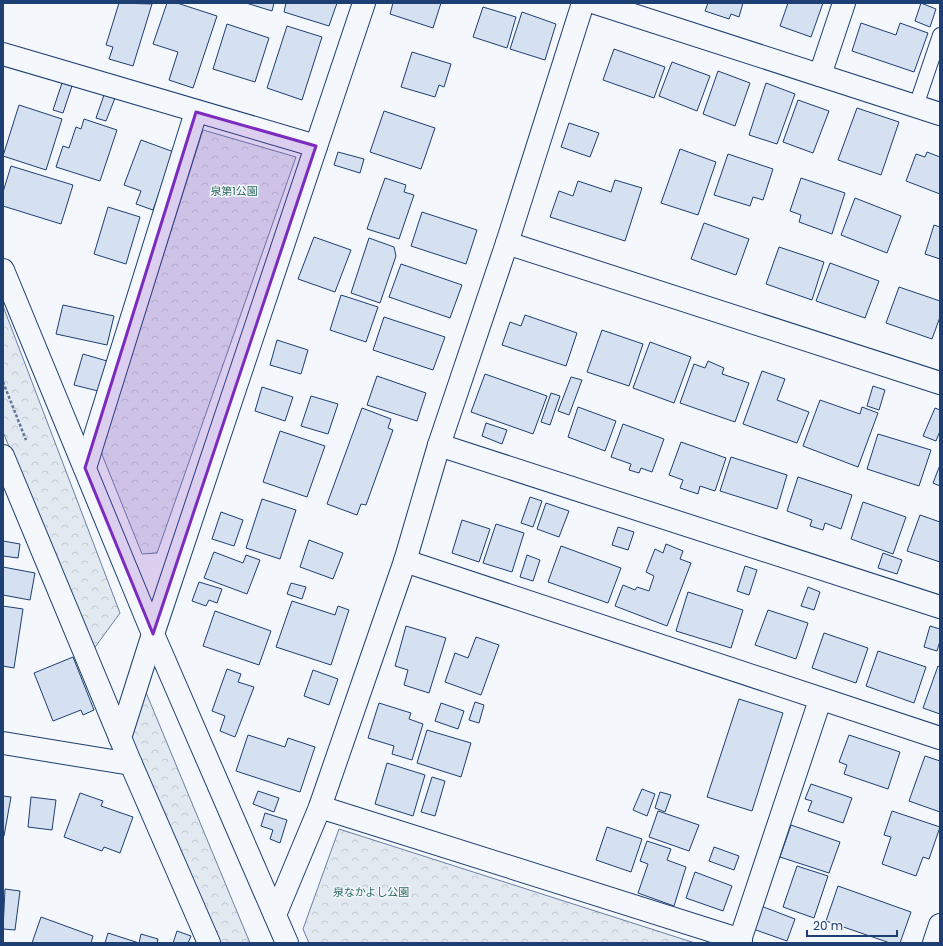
<svg xmlns="http://www.w3.org/2000/svg" width="943" height="946" font-family="Poppins,'Noto Sans JP',sans-serif">
	<style>
		.forest { fill: url(#forest-crowns); stroke: #687fa3 }
		.building { fill: #d5e0f0; stroke: #1d3f73 }
		.lines { fill: none; stroke-linecap: round; stroke-linejoin: round }
		.service-casing { stroke: #1d3f73; stroke-width: 16 }
		.minor-casing { stroke: #1d3f73; stroke-width: 24 }
		.path { stroke: #5e769c; stroke-width: 2.5; stroke-dasharray: 3 2; stroke-linecap: butt }
		.service { stroke: #f4f7fb; stroke-width: 14 }
		.minor { stroke: #f4f7fb; stroke-width: 22 }
		.marked { fill: #7b2cbf; fill-opacity: 0.2; stroke: #7b2cbf; stroke-width: 3; stroke-linejoin: round }
		.labels { text-anchor: middle; stroke-width: 3; stroke-linejoin: round; paint-order: stroke }
		.park-label { font-size: 11px; fill: #2c6c60; stroke: #f4f7fb }
	</style>
	<defs>
		<pattern id="forest-crowns" width="20" height="18" patternUnits="userSpaceOnUse"><rect width="20" height="18" fill="#e3e9f0"/><path d="M2 6a3 3 0 1 1 6 0M12 15a3 3 0 1 1 6 0" fill="none" stroke="#c2c9d1"/></pattern>
	</defs>
	<rect width="100%" height="100%" fill="#f4f7fb"/>
	<!-- forest -->
	<g class="forest">
		<polygon points="203,130 296,157 157,553 142,554 101,452"/>
		<polygon points="3,306 120,613 93,650 3,432"/>
		<polygon points="145,690 250,943 217,943 128,738"/>
		<polygon points="339,829 695,943 309,943 303,929"/>
	</g>
	<!-- building -->
	<g class="building">
		<polygon points="119,3 152,4 133,66 109,59 113,47 106,45"/>
		<polygon points="167,3 177,3 217,16 193,88 169,80 178,52 153,44"/>
		<polygon points="246,3 274,3 272,11"/>
		<polygon points="286,3 337,3 329,26 284,12"/>
		<polygon points="393,3 441,3 433,28 390,14"/>
		<polygon points="708,3 743,3 739,17 731,14 729,19 705,11"/>
		<polygon points="788,3 823,3 811,37 780,26"/>
		<polygon points="921,3 936,9 930,27 915,21"/>
		<polygon points="483,7 516,17 507,48 473,37"/>
		<polygon points="522,12 556,24 545,60 510,49"/>
		<polygon points="861,23 896,35 900,23 928,33 914,72 852,51"/>
		<polygon points="227,24 269,38 255,82 213,69"/>
		<polygon points="287,26 322,37 302,100 267,88"/>
		<polygon points="614,49 665,67 654,98 603,80"/>
		<polygon points="412,52 451,64 444,87 439,85 435,97 401,87"/>
		<polygon points="672,62 710,76 697,111 659,96"/>
		<polygon points="718,71 750,83 735,126 703,114"/>
		<polygon points="62,83 72,86 63,113 53,110"/>
		<polygon points="766,83 795,94 777,144 749,135"/>
		<polygon points="104,95 115,98 106,121 96,118"/>
		<polygon points="798,100 829,111 813,153 783,142"/>
		<polygon points="19,105 62,119 46,170 3,156"/>
		<polygon points="857,108 899,122 881,175 838,160"/>
		<polygon points="384,111 435,128 421,169 370,152"/>
		<polygon points="84,119 117,130 100,181 56,167 63,146 69,148 76,127 81,129"/>
		<polygon points="569,123 599,133 590,157 561,147"/>
		<polygon points="141,140 174,152 153,210 136,204 141,191 124,185"/>
		<polygon points="680,149 716,162 698,215 661,203"/>
		<polygon points="338,152 364,159 360,173 334,165"/>
		<polygon points="927,152 940,157 940,194 906,181 916,154 925,157"/>
		<polygon points="728,154 773,169 763,200 753,197 750,206 714,195"/>
		<polygon points="11,166 73,185 61,224 3,206 3,192"/>
		<polygon points="385,178 406,185 404,192 414,195 399,239 367,229"/>
		<polygon points="801,178 845,193 832,234 799,222 801,215 790,211"/>
		<polygon points="615,180 642,188 625,241 550,217 559,191 573,196 578,181 611,192"/>
		<polygon points="855,198 901,216 887,253 841,235"/>
		<polygon points="108,207 140,217 126,264 94,254"/>
		<polygon points="422,212 477,230 466,264 411,246"/>
		<polygon points="704,223 749,239 736,275 691,259"/>
		<polygon points="934,225 940,227 940,259 925,254"/>
		<polygon points="314,237 351,250 335,292 298,279"/>
		<polygon points="369,238 394,247 396,256 380,303 351,293"/>
		<polygon points="779,247 824,262 812,300 766,284"/>
		<polygon points="830,263 879,281 865,318 816,301"/>
		<polygon points="401,264 462,285 450,318 389,297"/>
		<polygon points="899,287 940,301 940,317 932,339 886,323"/>
		<polygon points="341,295 378,307 366,342 330,330"/>
		<polygon points="63,305 114,316 107,345 56,334"/>
		<polygon points="525,315 577,333 566,366 502,345 510,322 521,326"/>
		<polygon points="384,317 445,337 433,370 373,350"/>
		<polygon points="602,330 643,344 629,386 587,372"/>
		<polygon points="277,340 308,350 301,374 270,365"/>
		<polygon points="650,342 691,357 674,403 633,388"/>
		<polygon points="83,354 107,361 98,391 74,385"/>
		<polygon points="708,361 724,368 722,374 749,383 735,422 680,403 694,364 705,368"/>
		<polygon points="762,371 785,379 777,400 809,412 797,443 743,424"/>
		<polygon points="485,374 547,396 533,434 471,412"/>
		<polygon points="377,376 426,393 417,421 367,405"/>
		<polygon points="571,377 582,380 569,415 558,411"/>
		<polygon points="873,386 885,390 879,410 867,406"/>
		<polygon points="262,387 293,397 285,421 255,411"/>
		<polygon points="551,393 560,396 550,425 541,422"/>
		<polygon points="311,396 338,404 328,434 301,426"/>
		<polygon points="820,400 860,414 862,407 878,413 858,467 803,446"/>
		<polygon points="578,407 616,421 605,451 568,437"/>
		<polygon points="362,408 391,419 388,428 393,430 366,505 361,504 357,515 327,504"/>
		<polygon points="935,408 940,410 940,431 936,441 923,436"/>
		<polygon points="486,423 507,430 502,444 482,436"/>
		<polygon points="623,424 664,439 652,472 641,468 639,473 629,470 631,464 611,457"/>
		<polygon points="280,431 325,446 307,497 263,482"/>
		<polygon points="878,434 931,450 919,486 867,469"/>
		<polygon points="681,442 726,458 715,491 700,486 698,494 680,488 683,480 669,475"/>
		<polygon points="731,457 787,475 777,509 720,491"/>
		<polygon points="940,465 940,486 933,483"/>
		<polygon points="798,477 852,495 841,529 825,523 823,530 810,526 812,520 787,511"/>
		<polygon points="530,497 542,501 533,527 521,523"/>
		<polygon points="262,499 296,510 280,559 246,548"/>
		<polygon points="863,502 906,517 893,554 851,539"/>
		<polygon points="546,503 569,511 559,537 537,529"/>
		<polygon points="221,512 243,520 234,546 212,539"/>
		<polygon points="920,515 940,522 940,562 907,551"/>
		<polygon points="462,520 490,529 479,562 452,553"/>
		<polygon points="496,524 524,533 512,572 483,563"/>
		<polygon points="618,527 634,532 628,550 612,545"/>
		<polygon points="309,540 343,553 333,579 300,567"/>
		<polygon points="3,541 20,544 18,558 3,556"/>
		<polygon points="666,544 683,551 680,559 691,563 667,626 615,606 623,585 635,590 637,587 649,591 654,576 646,572 655,549 663,553"/>
		<polygon points="561,546 621,568 608,603 548,582"/>
		<polygon points="214,552 243,563 246,555 260,560 247,594 204,578"/>
		<polygon points="883,553 902,560 897,574 878,568"/>
		<polygon points="527,555 540,560 533,581 520,577"/>
		<polygon points="745,566 757,570 749,595 737,591"/>
		<polygon points="3,567 35,573 30,600 3,595"/>
		<polygon points="199,582 222,589 217,603 209,600 206,606 192,601"/>
		<polygon points="291,583 306,587 302,599 287,594"/>
		<polygon points="808,587 820,592 814,610 801,606"/>
		<polygon points="688,592 743,610 731,648 676,631"/>
		<polygon points="292,601 335,615 338,606 349,610 331,665 276,647"/>
		<polygon points="3,606 23,609 14,668 3,666"/>
		<polygon points="768,610 808,623 796,659 755,645"/>
		<polygon points="215,611 271,631 259,665 203,646"/>
		<polygon points="406,626 446,638 429,693 404,685 408,670 395,666"/>
		<polygon points="930,626 940,629 940,641 937,651 924,647"/>
		<polygon points="824,633 868,648 856,683 812,668"/>
		<polygon points="476,637 499,645 481,695 445,682 455,653 468,658"/>
		<polygon points="878,651 926,667 914,703 866,686"/>
		<polygon points="73,657 94,710 83,715 81,710 53,721 34,673"/>
		<polygon points="938,666 940,667 940,714 923,708"/>
		<polygon points="227,669 241,674 238,682 254,687 235,737 220,731 225,716 212,711"/>
		<polygon points="313,670 338,679 329,705 304,696"/>
		<polygon points="739,699 783,713 752,811 707,797"/>
		<polygon points="475,702 484,705 479,723 469,720"/>
		<polygon points="379,703 411,713 409,719 423,724 412,760 392,754 394,746 368,738"/>
		<polygon points="441,703 464,711 458,729 435,721"/>
		<polygon points="427,730 471,743 461,777 417,763"/>
		<polygon points="248,735 285,747 288,738 315,747 300,792 236,771"/>
		<polygon points="849,735 900,752 888,789 844,774 847,765 839,762"/>
		<polygon points="925,756 940,761 940,812 909,801"/>
		<polygon points="387,763 425,775 413,816 375,804"/>
		<polygon points="432,777 445,781 435,816 421,812"/>
		<polygon points="811,784 852,798 843,823 808,811 812,801 805,799"/>
		<polygon points="642,789 655,794 647,816 633,810"/>
		<polygon points="258,791 279,798 274,812 253,804"/>
		<polygon points="660,792 671,795 665,812 655,808"/>
		<polygon points="80,793 103,801 101,806 133,817 120,853 104,847 102,851 64,837"/>
		<polygon points="3,796 11,797 4,836 3,836"/>
		<polygon points="31,797 56,800 52,830 28,827"/>
		<polygon points="658,811 699,825 689,851 649,837"/>
		<polygon points="892,811 940,827 929,859 923,857 916,876 882,864 891,837 884,835"/>
		<polygon points="265,813 287,820 280,843 270,839 273,830 261,826"/>
		<polygon points="791,825 840,842 829,873 780,857"/>
		<polygon points="607,827 642,839 631,872 596,860"/>
		<polygon points="647,841 671,849 667,860 686,867 674,906 638,893 648,864 640,861"/>
		<polygon points="714,847 739,856 734,870 709,861"/>
		<polygon points="797,866 828,876 814,918 783,907"/>
		<polygon points="695,872 732,886 723,911 686,898"/>
		<polygon points="838,886 911,912 900,943 890,943 826,921"/>
		<polygon points="5,889 20,891 15,930 3,929"/>
		<polygon points="761,906 795,919 787,941 753,929"/>
		<polygon points="41,917 93,936 91,943 32,943"/>
		<polygon points="177,931 191,936 188,943 173,943"/>
		<polygon points="108,933 139,943 141,934 158,939 157,943 105,943"/>
	</g>
	<g class="lines">
		<defs>
			<polyline id="service" points="916,106 940,35"/>
			<g id="minor">
				<polyline points="596,3 940,114"/>
				<polyline points="3,54 316,146"/>
				<polyline points="820,75 844,3"/>
				<polyline points="507,243 940,383"/>
				<polyline points="3,270 153,634 287,943"/>
				<polyline points="439,445 940,607"/>
				<polyline points="3,456 131,764 209,943"/>
				<polyline points="85,468 196,112"/>
				<polyline points="405,561 940,738"/>
				<polyline points="120,738 153,634 364,3"/>
				<polyline points="3,743 131,764"/>
				<polyline points="320,807 741,940"/>
				<polyline points="275,915 320,807 405,561 439,445 507,243 583,3"/>
				<polyline points="739,943 820,700"/>
				<polyline points="934,943 940,925"/>
			</g>
		</defs>
		<!-- service casing -->
		<use href="#service" class="service-casing"/>
		<!-- minor casing -->
		<use href="#minor" class="minor-casing"/>
		<!-- path -->
		<polyline class="path" points="3,382 26,440"/>
		<!-- service -->
		<use href="#service" class="service"/>
		<!-- minor -->
		<use href="#minor" class="minor"/>
	</g>
	<!-- marked area -->
	<path class="marked" d="M 196,112 L 316,146 L 153,634 L 85,468 Z"/>
	<g class="labels">
		<!-- park labels -->
		<g class="park-label">
			<text x="234" y="195">泉第1公園</text>
			<text x="371" y="896">泉なかよし公園</text>
		</g>
	</g>
	<!-- border -->
	<rect width="943" height="946" fill="none" stroke="#1d3f73" stroke-width="8"/>
	<!-- scale -->
	<path d="M807 930v6h90v-6" fill="none" stroke="#1d3f73" stroke-width="2"/>
	<text x="813" y="930" font-size="12" fill="#1d3f73" stroke="#f4f7fb" stroke-width="3" paint-order="stroke">20 m</text>
</svg>
